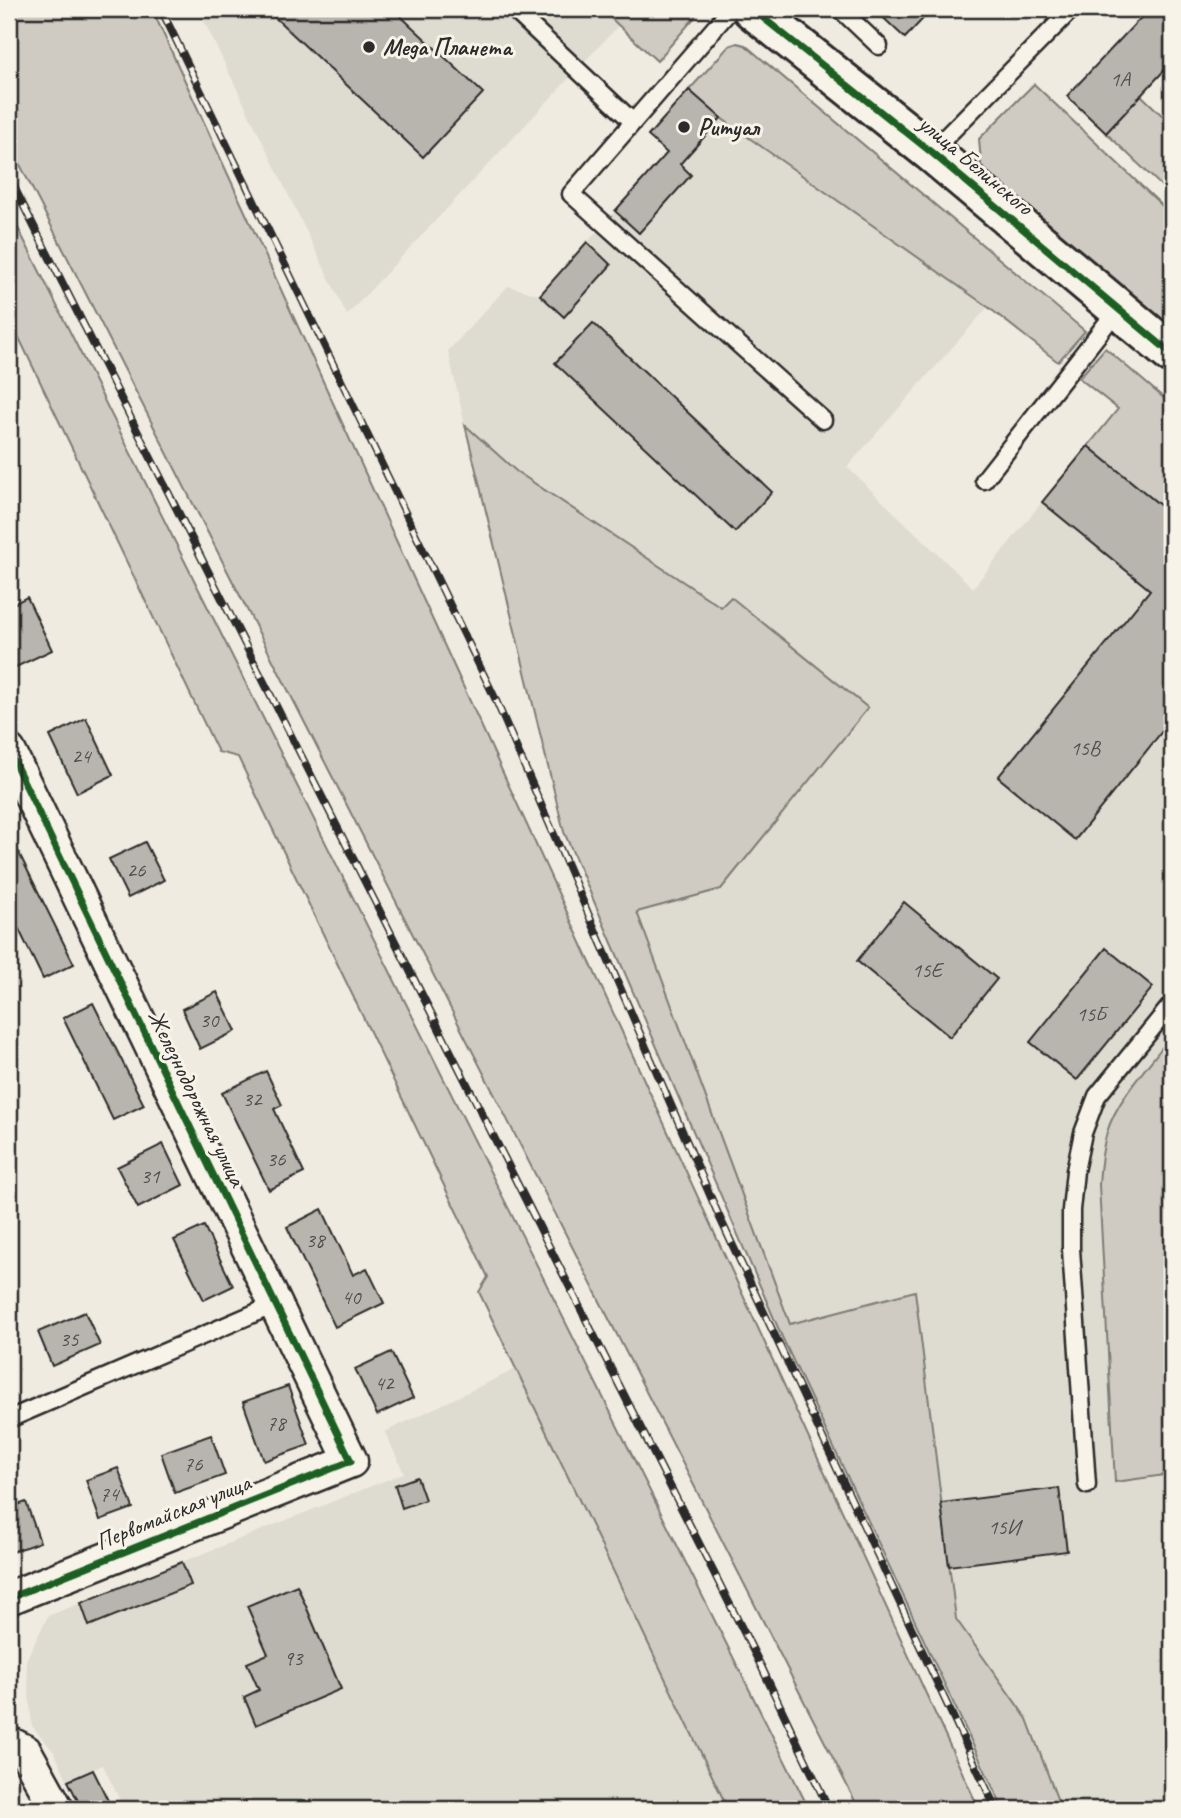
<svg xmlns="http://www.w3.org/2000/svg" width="1181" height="1818" font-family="Caveat,sans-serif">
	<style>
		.built { fill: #dedbd1 }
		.green { fill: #cfcbc2; stroke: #7d7b76; stroke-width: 2 }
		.building { fill: #b8b5ae; stroke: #2b2b2b; stroke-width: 2 }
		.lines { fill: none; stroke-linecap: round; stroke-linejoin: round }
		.service-casing { stroke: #2b2b2b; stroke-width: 21 }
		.minor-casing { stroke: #2b2b2b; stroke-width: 37 }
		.tertiary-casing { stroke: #2b2b2b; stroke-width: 44 }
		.service { stroke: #f7f3e8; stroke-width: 16 }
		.minor { stroke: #f7f3e8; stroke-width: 32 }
		.tertiary { stroke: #f7f3e8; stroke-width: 38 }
		.rail-casing { stroke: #2b2b2b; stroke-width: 8 }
		.rail { stroke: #f7f3e8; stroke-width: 5; stroke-dasharray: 16; stroke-linecap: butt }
		.cycleway-casing { stroke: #f7f3e8; stroke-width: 11 }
		.cycleway { stroke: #1b5e20; stroke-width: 7 }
		.poi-dot { fill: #2b2b2b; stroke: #f7f3e8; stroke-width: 2.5 }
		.labels { text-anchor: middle; stroke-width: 6; stroke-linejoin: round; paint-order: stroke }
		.number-label { font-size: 21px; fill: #4e4e4c }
		.poi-label { font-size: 24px; font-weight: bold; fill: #2b2b2b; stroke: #f7f3e8; text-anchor: start }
		.street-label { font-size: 24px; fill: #2b2b2b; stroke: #f7f3e8 }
	</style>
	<rect width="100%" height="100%" fill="#efebe0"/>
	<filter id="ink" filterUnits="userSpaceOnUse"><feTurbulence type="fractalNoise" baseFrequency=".0143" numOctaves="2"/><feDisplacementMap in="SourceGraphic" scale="14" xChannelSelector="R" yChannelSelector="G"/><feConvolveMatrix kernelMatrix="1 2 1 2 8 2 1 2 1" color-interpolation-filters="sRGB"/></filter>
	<g filter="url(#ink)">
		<!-- built -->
		<g class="built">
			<polygon points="198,9 601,9 619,25 347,315"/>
			<polygon points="689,90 721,118 988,307 847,467 973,588 1042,502 1172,608 1172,1039 1170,1037 1119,1104 1116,1481 1172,1474 1172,1809 1061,1809 1027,1719 956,1619 915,1291 790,1324 637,912 721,889 731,597 721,607 516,471 465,425 448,351 508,286 540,295 667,153 648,136"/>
			<polygon points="516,1369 728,1809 124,1809 103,1765 68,1781 54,1752 32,1726 26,1660 48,1616 81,1603 90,1626 191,1586 182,1562 404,1473 385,1432"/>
		</g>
		<!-- green -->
		<g class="green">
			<polygon points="9,9 152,9 979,1809 859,1809 9,143"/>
			<polygon points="601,9 697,9 695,17 657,61"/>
			<polygon points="737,43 745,45 1085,331 1058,362 988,307 721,118 689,90 729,46"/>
			<polygon points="1034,84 1172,215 1172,334 982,174 979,139"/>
			<polygon points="1141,95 1172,125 1172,196 1106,133"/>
			<polygon points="9,210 809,1809 728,1809 479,1292 488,1277 238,757 218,752 9,317"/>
			<polygon points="1105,348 1172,405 1172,515 1088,446 1118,409 1079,378"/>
			<polygon points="465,425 516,471 721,607 731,597 868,708 721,889 637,912 790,1324 915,1291 956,1619 1027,1719 1061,1809 1003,1809 782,1337 564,832"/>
			<path d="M 1170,1037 L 1172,1039 L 1172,1474 L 1115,1482 L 1099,1185 C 1100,1167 1102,1149 1107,1132 C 1117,1099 1150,1064 1170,1037 Z"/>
		</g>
		<!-- building -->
		<g class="building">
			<polygon points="266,9 393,9 483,93 423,157"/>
			<polygon points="874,9 932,9 905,38"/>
			<polygon points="1149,9 1172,9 1172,62 1106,133 1067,96"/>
			<polygon points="689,90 721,118 680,164 691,175 639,233 615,211 667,153 648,136"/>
			<polygon points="587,242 611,265 564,317 540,295"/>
			<polygon points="593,323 772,492 735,532 555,363"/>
			<polygon points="1088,446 1172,515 1172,719 1075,840 998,777 1150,590 1042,502"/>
			<polygon points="27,597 52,650 16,667 9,651 9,606"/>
			<polygon points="86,718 113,775 77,793 50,736"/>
			<polygon points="9,833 74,964 43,979 9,909"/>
			<polygon points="145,842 164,880 128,898 109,859"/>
			<polygon points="904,902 997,979 950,1037 857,961"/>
			<polygon points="1106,948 1153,987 1077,1080 1030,1042"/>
			<polygon points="217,992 236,1031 200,1049 182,1009"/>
			<polygon points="93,1003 144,1105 113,1120 63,1018"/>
			<polygon points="266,1071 282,1105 274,1109 304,1173 269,1190 222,1093"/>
			<polygon points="163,1144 183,1185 138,1208 117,1167"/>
			<polygon points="322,1209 353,1275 367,1268 384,1303 335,1327 287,1227"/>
			<polygon points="204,1226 233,1286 204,1300 174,1240"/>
			<polygon points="85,1312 100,1345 52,1366 38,1332"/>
			<polygon points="391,1352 413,1398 377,1415 355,1369"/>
			<polygon points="288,1386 309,1445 264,1461 243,1402"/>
			<polygon points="211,1435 225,1475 175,1493 161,1453"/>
			<polygon points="118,1468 133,1508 100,1520 86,1480"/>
			<polygon points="417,1477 425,1500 402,1508 395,1485"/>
			<polygon points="1059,1488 1067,1551 949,1566 941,1503"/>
			<polygon points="26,1502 40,1542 9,1553 9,1508"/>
			<polygon points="182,1562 191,1585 89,1626 81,1603"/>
			<polygon points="297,1585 341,1689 256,1725 244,1697 259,1690 247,1663 268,1654 247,1606"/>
			<polygon points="93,1770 100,1784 112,1809 82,1809 68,1781"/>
		</g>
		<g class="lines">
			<defs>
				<g id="service">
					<polyline points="513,9 633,122"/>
					<polyline points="731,9 571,194 823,420"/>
					<polyline points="840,9 879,46"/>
					<polyline points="931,152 1072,9"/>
					<polyline points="984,480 1118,309"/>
					<polyline points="9,1419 276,1304"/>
					<polyline points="1087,1485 1071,1249 1071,1210 1075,1171 1083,1133 1097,1096 1172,1004"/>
				</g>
				<g id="minor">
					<polyline points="9,751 351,1461 9,1598"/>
					<polyline points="9,1743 25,1751 57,1809"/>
				</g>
				<polyline id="tertiary" points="752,9 931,152 1172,354"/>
			</defs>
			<!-- service casing -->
			<use href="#service" class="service-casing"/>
			<!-- minor casing -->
			<use href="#minor" class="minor-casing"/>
			<!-- tertiary casing -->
			<use href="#tertiary" class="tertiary-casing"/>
			<!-- service -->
			<use href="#service" class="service"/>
			<!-- minor -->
			<use href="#minor" class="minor"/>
			<!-- tertiary -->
			<use href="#tertiary" class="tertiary"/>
			<defs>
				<g id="rail">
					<polyline points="161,9 494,696 719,1216 996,1809"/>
					<polyline points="9,177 762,1668 829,1809"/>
				</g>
			</defs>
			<!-- rail casing -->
			<use href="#rail" class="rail-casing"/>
			<!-- rail -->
			<use href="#rail" class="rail"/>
			<defs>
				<g id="cycleway">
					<polyline points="752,9 931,152 1172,354"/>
					<polyline points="9,751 351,1461 9,1598"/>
				</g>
			</defs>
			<!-- cycleway casing -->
			<use href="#cycleway" class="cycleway-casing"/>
			<!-- cycleway -->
			<use href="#cycleway" class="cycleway"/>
		</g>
	</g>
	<!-- markers -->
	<g class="poi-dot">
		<circle cx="369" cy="47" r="7"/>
		<circle cx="684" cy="127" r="7"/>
	</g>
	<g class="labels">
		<!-- number labels -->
		<g class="number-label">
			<text x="1120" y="86">1А</text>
			<text x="1085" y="755">15В</text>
			<text x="81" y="763">24</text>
			<text x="136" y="877">26</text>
			<text x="927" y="977">15Е</text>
			<text x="1091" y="1021">15Б</text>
			<text x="209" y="1027">30</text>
			<text x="252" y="1106">32</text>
			<text x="276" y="1166">36</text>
			<text x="150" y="1183">31</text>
			<text x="315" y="1247">38</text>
			<text x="351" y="1304">40</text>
			<text x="69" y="1346">35</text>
			<text x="384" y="1390">42</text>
			<text x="276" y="1430">78</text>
			<text x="193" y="1471">76</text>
			<text x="109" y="1501">74</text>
			<text x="1004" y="1534">15И</text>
			<text x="293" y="1665">93</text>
		</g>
		<!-- poi labels -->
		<g class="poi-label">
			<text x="383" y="55">Mega Планета</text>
			<text x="698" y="135">Ритуал</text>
		</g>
		<!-- street labels -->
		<g class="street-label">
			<text transform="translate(976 165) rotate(40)" y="8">улица Белинского</text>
			<text transform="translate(197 1098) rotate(64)" y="8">Железнодорожная улица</text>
			<text transform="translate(173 1512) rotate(-22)" y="8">Первомайская улица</text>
		</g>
	</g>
	<!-- margin -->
	<rect width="1181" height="1818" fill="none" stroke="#f7f3e8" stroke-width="35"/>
	<rect x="18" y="18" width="1146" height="1783" fill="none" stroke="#2b2b2b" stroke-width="2.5" filter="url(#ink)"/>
</svg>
